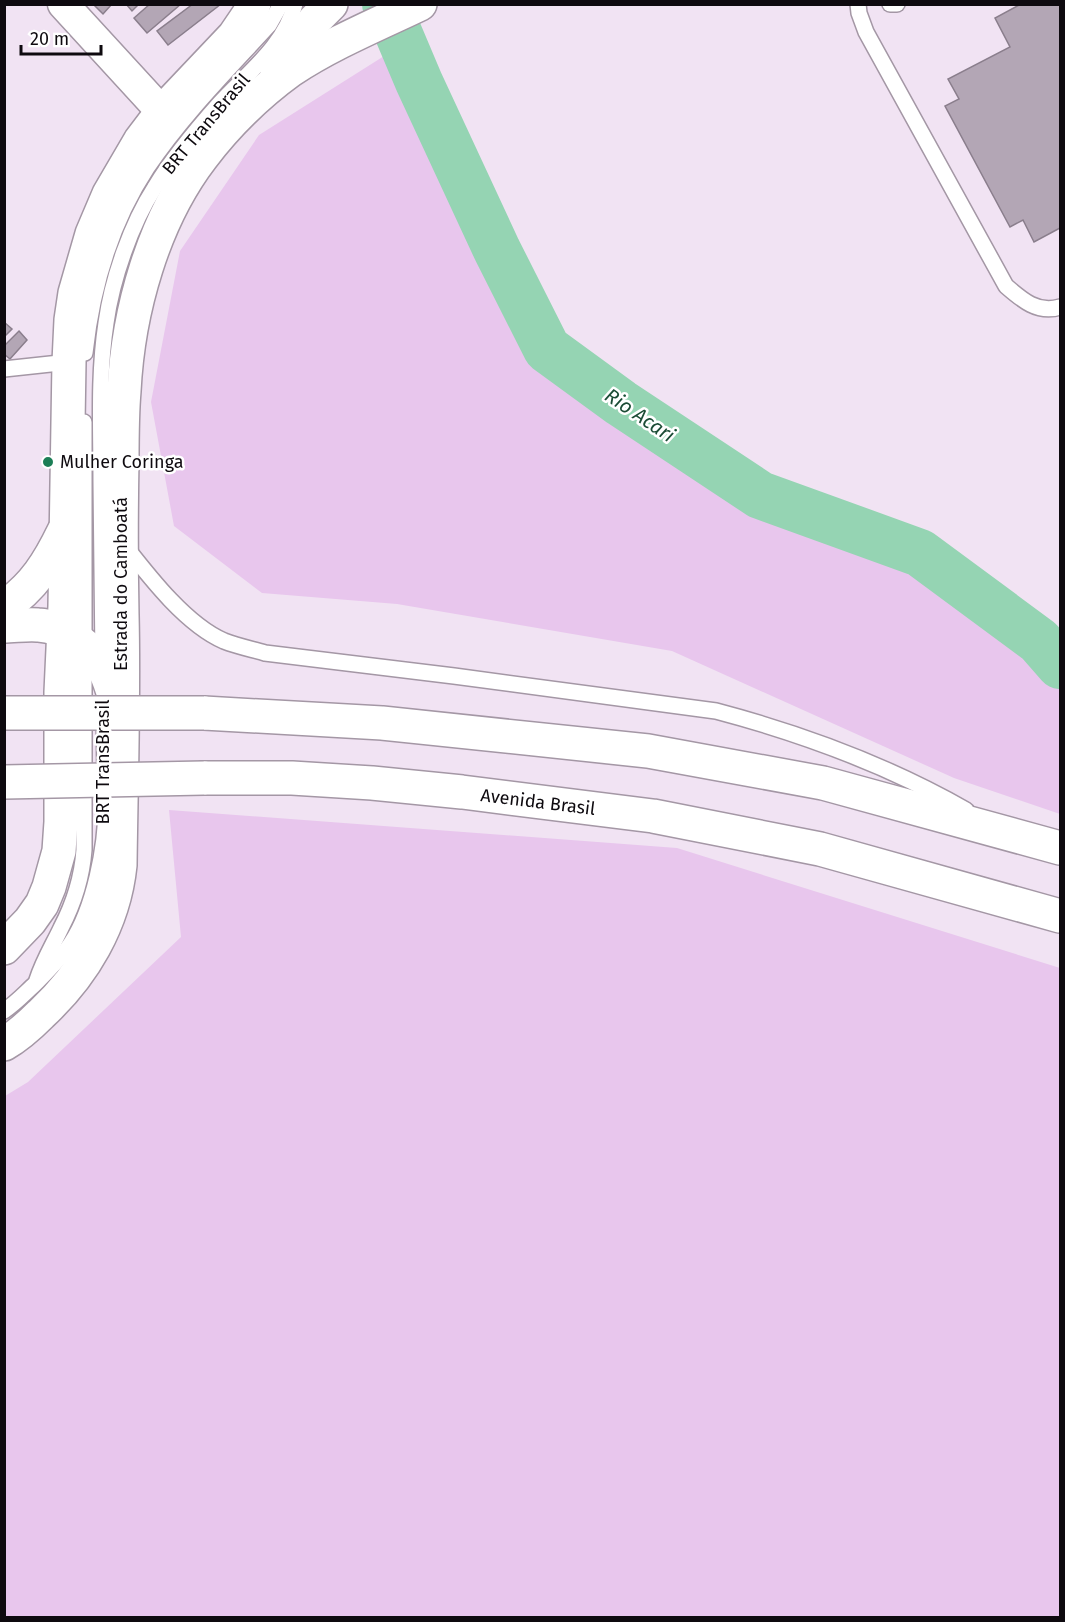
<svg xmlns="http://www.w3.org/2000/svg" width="1065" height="1622" font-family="'Fira Sans',sans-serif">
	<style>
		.green { fill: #e8c6ed }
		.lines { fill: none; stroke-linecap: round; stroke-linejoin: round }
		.river { stroke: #95d4b3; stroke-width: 48 }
		.building { fill: #b3a6b5; stroke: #8a7e8c; stroke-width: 1.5 }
		.service-casing { stroke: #a497a5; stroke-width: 18 }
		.minor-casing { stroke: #a497a5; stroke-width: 33 }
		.primary-casing { stroke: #a497a5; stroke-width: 36 }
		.motorway-casing { stroke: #a497a5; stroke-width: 36 }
		.service { stroke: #fff; stroke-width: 15 }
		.minor { stroke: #fff; stroke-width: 30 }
		.primary { stroke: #fff; stroke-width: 33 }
		.motorway { stroke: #fff; stroke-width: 33 }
		.motorway-bridge-casing { stroke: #a497a5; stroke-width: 36; stroke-linecap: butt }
		.motorway-bridge { stroke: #fff; stroke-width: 33 }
		.poi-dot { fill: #1c7e56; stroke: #fff; stroke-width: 2 }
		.labels { text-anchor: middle; stroke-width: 5; stroke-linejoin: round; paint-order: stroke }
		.street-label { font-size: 18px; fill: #0e0a0f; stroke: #fff }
		.poi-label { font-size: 18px; fill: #0e0a0f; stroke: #fff; text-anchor: start }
		.water-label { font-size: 20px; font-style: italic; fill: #1b4c35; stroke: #fff }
	</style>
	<rect width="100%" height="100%" fill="#f1e3f3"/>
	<!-- green -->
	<g class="green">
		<polygon points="392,51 540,360 753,505 915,567 1029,652 1060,687 1060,814 954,778 672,651 397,604 262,593 174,526 151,402 180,251 259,135"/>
		<polygon points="169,810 677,848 1060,968 1060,1617 5,1617 5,1096 28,1082 181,937"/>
	</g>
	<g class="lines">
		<!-- river -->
		<polyline class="river" points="386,4 419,82 497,250 547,349 621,403 760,495 920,553 1039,641 1060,665"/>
	</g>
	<!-- building -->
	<g class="building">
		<polygon points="93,4 112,4 103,14"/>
		<polygon points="126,4 139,4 132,11"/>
		<polygon points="150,4 181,4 147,33 134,18"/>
		<polygon points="193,4 221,4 168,45 157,31"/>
		<polygon points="1021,4 1060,4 1060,228 1034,242 1023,220 1010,227 945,106 959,99 948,79 1010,47 995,18"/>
		<polygon points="4,322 12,329 4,337"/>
		<polygon points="19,331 27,340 10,359 4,354 4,346"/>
	</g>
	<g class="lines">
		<defs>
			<g id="service">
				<path d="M 858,4 L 859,13 L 866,32 L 1006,286 C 1022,300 1038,314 1060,307"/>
				<polyline points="890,4 897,4"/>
				<path d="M 85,353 C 92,289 111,223 147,168 C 182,116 227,71 269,25 L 281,4"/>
				<polyline points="4,369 69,362"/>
				<path d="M 126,547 C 151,579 187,625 224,641 C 237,646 251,649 265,653 L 454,676 L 716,711 C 803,734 887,765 966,810"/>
				<path d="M 103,659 C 102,600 102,541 101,482 C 101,429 98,375 106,323 C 112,279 131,224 155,187 C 173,157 196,130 219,104 C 246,74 285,46 295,4"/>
				<polyline points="104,710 105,782"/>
				<path d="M 37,980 C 43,961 53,945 61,928 C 74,903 82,878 84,850 L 84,422"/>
				<path d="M 4,1011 C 16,1003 25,993 35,984 C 49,969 60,960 71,943 C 94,909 106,846 106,806"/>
			</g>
			<polyline id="minor" points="63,4 162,112"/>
			<g id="primary">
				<polyline points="277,73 314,21 331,4"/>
				<path d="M 4,607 C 34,587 49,562 64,531"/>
				<path d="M 4,626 C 15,626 27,624 38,625 C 65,626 92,647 105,671 C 110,681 113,692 116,702"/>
				<polyline points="4,948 30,921 42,904 49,887 59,851 61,822 61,692 65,606 69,362 71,320 75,293 92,234 109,194 140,141 162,112 234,36 251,11 254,4"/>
				<path d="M 4,1044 C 18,1036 30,1025 41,1014 C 83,975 114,924 120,865 C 121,782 124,698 122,615 C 121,564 121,512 122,460 C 122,437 122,414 124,391 C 128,311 153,221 202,157 C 227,124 258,94 291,70 C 330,44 378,24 420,4"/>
			</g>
			<g id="motorway">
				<polyline points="204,713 382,723 648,751 823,783 1060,848"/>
				<polyline points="204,778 292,778 372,783 462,792 653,816 820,849 1060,916"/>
			</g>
		</defs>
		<!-- service casing -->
		<use href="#service" class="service-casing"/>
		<!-- minor casing -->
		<use href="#minor" class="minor-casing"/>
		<!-- primary casing -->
		<use href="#primary" class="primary-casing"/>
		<!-- motorway casing -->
		<use href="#motorway" class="motorway-casing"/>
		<!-- service -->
		<use href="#service" class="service"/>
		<!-- minor -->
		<use href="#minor" class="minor"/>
		<!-- primary -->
		<use href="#primary" class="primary"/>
		<!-- motorway -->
		<use href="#motorway" class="motorway"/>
		<defs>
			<g id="motorway-bridge">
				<polyline points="4,713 204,713"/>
				<polyline points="4,782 204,778"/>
			</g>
		</defs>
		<!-- motorway-bridge casing -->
		<use href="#motorway-bridge" class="motorway-bridge-casing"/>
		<!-- motorway-bridge -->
		<use href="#motorway-bridge" class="motorway-bridge"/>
	</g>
	<!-- markers -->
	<circle class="poi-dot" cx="48" cy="462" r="6"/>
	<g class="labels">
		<!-- street labels -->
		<g class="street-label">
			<text transform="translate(206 124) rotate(-50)" y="6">BRT TransBrasil</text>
			<text transform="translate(121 584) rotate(-90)" y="6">Estrada do Camboatá</text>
			<text transform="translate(103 762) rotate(-90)" y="6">BRT TransBrasil</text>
			<text transform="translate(538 802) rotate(7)" y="6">Avenida Brasil</text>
		</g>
		<!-- poi labels -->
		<g class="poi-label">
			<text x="60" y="468">Mulher Coringa</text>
		</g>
		<!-- water labels -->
		<g class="water-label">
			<text transform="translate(640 415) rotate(34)" y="7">Rio Acari</text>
		</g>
	</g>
	<!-- border -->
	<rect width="1065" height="1622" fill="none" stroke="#0e0a0f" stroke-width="12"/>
	<!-- scale -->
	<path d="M21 45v9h80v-9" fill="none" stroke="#0e0a0f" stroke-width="3"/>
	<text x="30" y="45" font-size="18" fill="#0e0a0f" stroke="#ffffff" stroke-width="4.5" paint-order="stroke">20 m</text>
</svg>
